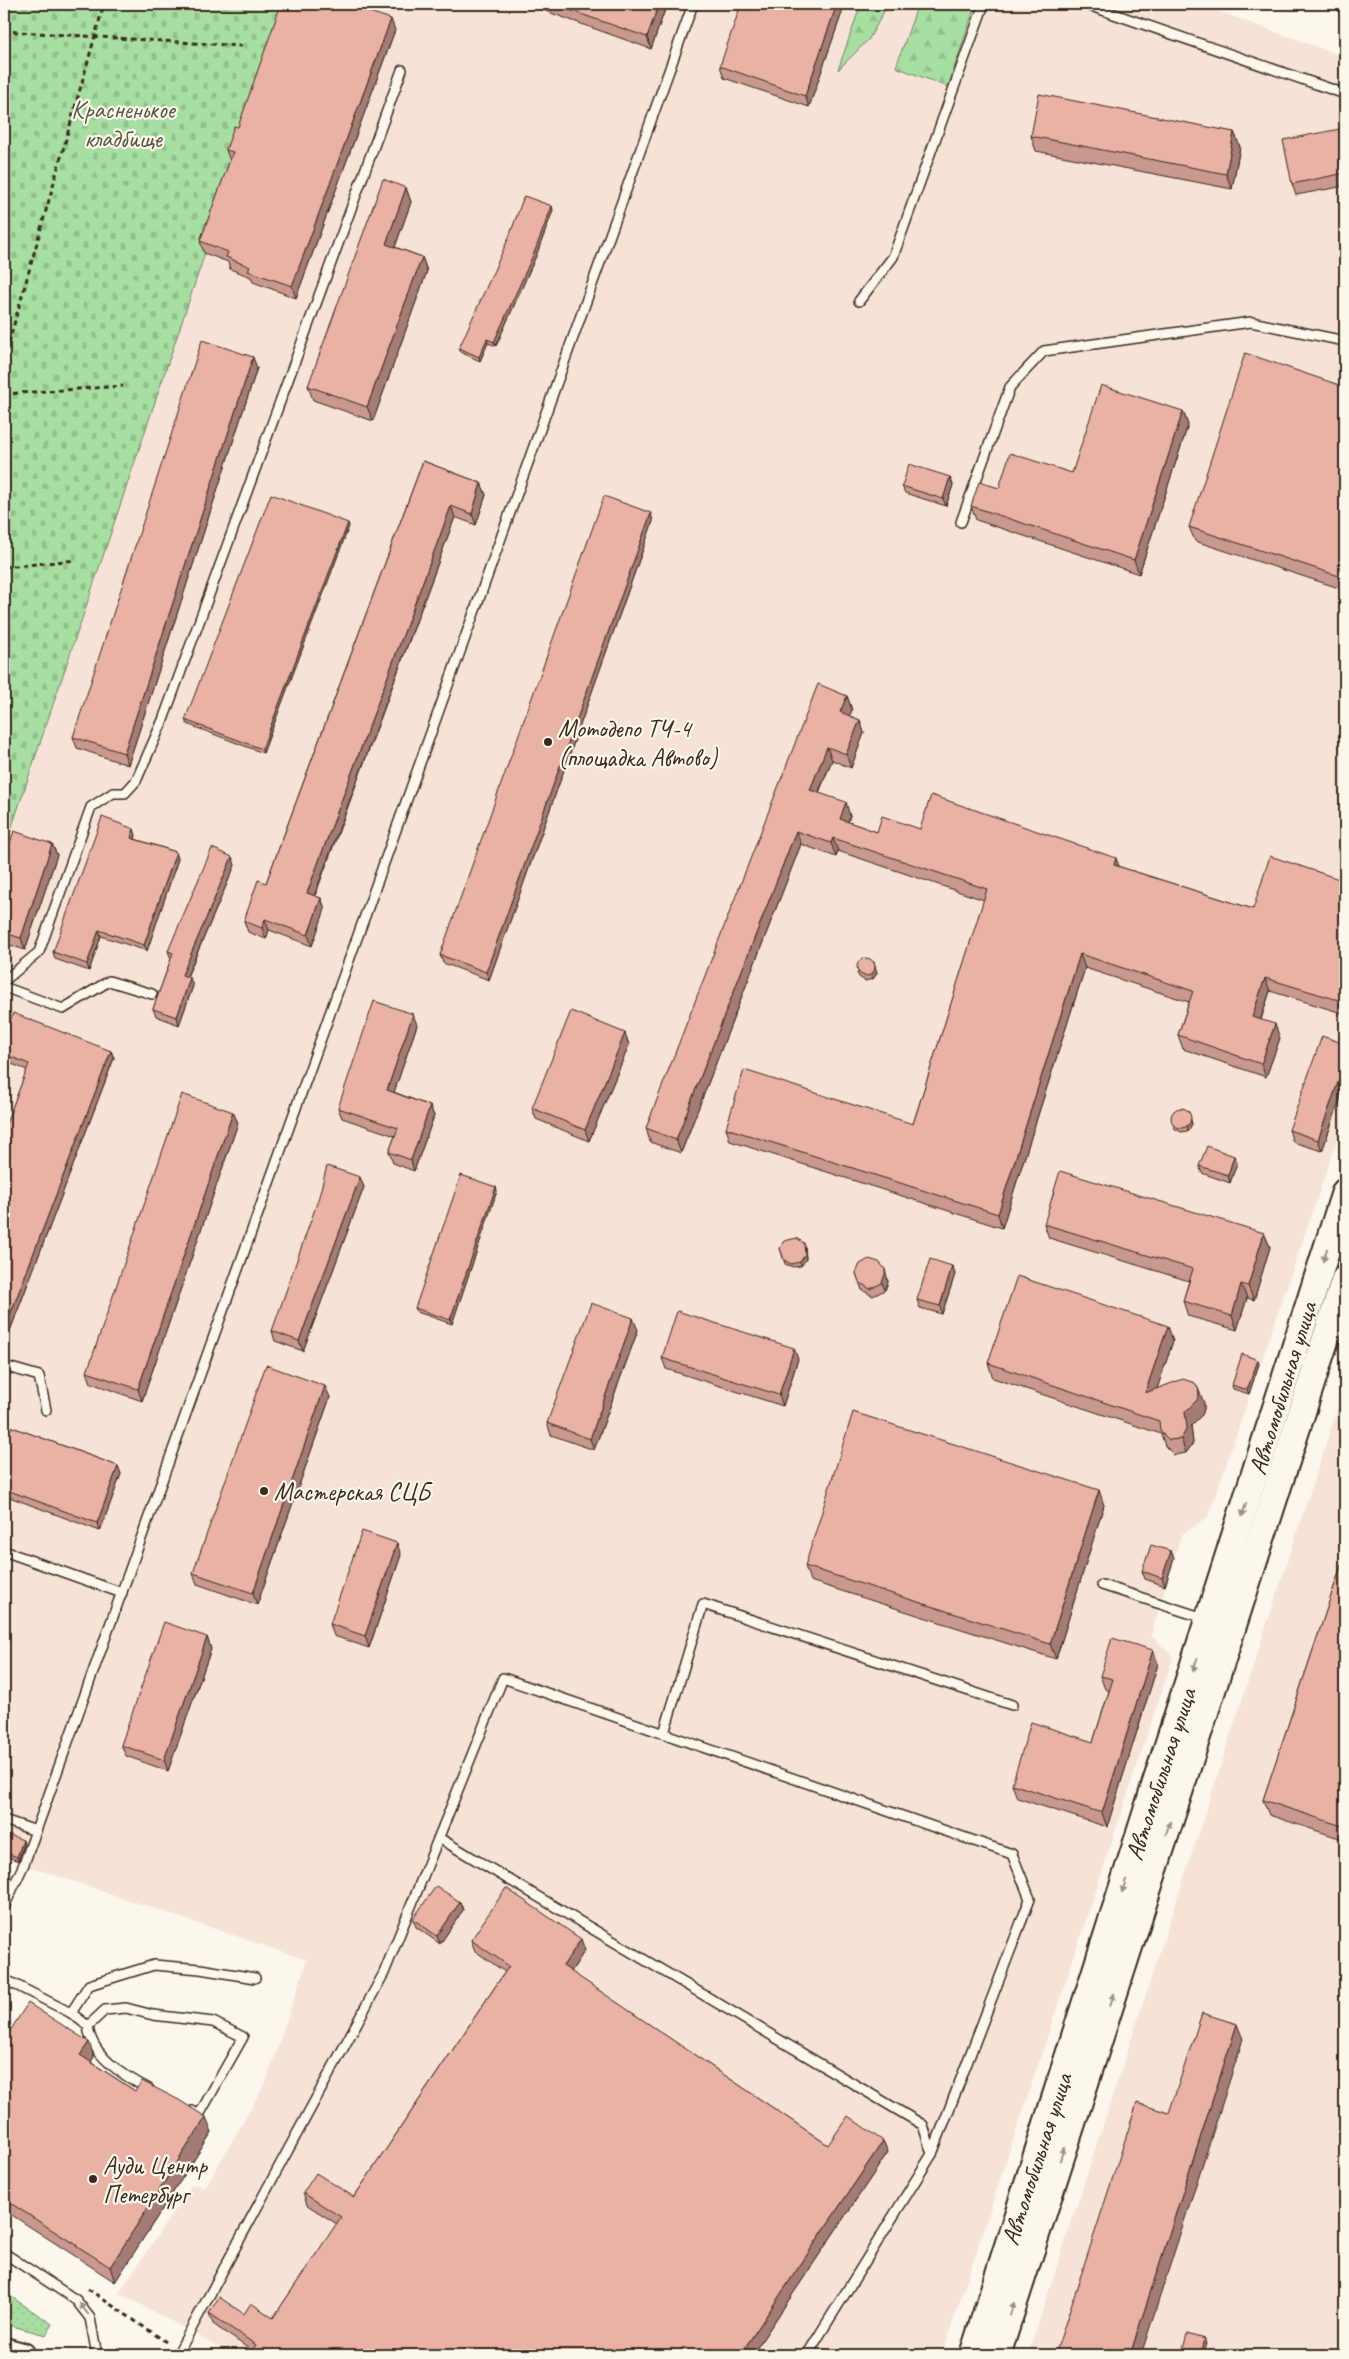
<svg xmlns="http://www.w3.org/2000/svg" width="1349" height="2359" font-family="Caveat,sans-serif">
	<style>
		.built { fill: #f6e2d7 }
		.grass { fill: url(#grass-dots); stroke: #718460 }
		.forest { fill: url(#forest-firs); stroke: #718460 }
		.cemetery { fill: url(#cemetery-stones); stroke: #718460 }
		.lines { fill: none; stroke-linecap: round; stroke-linejoin: round }
		.service-casing { stroke: #3b2a1e; stroke-width: 12 }
		.tertiary-casing { stroke: #3b2a1e; stroke-width: 28 }
		.secondary-casing { stroke: #3b2a1e; stroke-width: 30 }
		.path { stroke: #3b2a1e; stroke-width: 3; stroke-dasharray: 5 4; stroke-linecap: butt }
		.service { stroke: #fbf7ec; stroke-width: 9 }
		.tertiary { stroke: #fbf7ec; stroke-width: 24 }
		.secondary { stroke: #fbf7ec; stroke-width: 26 }
		.wall { fill: #c9988e; stroke: #3b2a1e }
		.shaded-wall { fill: #a47c74; stroke: #3b2a1e }
		.building { fill: #eab1a5; stroke: #3b2a1e }
		.oneway { fill: #9b9085 }
		.poi-dot { fill: #3b2a1e; stroke: #fbf7ec; stroke-width: 2 }
		.labels { text-anchor: middle; stroke-width: 4.5; stroke-linejoin: round; paint-order: stroke }
		.park-label { font-size: 25px; fill: #56573f; stroke: #fbf7ec }
		.poi-label { font-size: 25px; fill: #3b2a1e; stroke: #fbf7ec; text-anchor: start }
		.street-label { font-size: 25px; fill: #3b2a1e; stroke: #fbf7ec }
	</style>
	<defs>
		<pattern id="grass-dots" width="8" height="8" patternUnits="userSpaceOnUse" patternTransform="scale(1.25)"><rect width="8" height="8" fill="#a7dfa2"/><path d="M2 2h.1M6 6h.1" fill="none" stroke="#91c08b" stroke-width="1.8" stroke-linecap="round"/></pattern>
		<pattern id="forest-firs" width="22" height="20" patternUnits="userSpaceOnUse" patternTransform="scale(1.25)"><rect width="22" height="20" fill="#a7dfa2"/><path d="M5 1l3.5 6h-7zM16 11l3.5 6h-7z" fill="#91c08b"/></pattern>
		<pattern id="cemetery-stones" width="16" height="16" patternUnits="userSpaceOnUse" patternTransform="scale(1.25)"><rect width="16" height="16" fill="#a7dfa2"/><path d="M2 7V4a2 2 0 0 1 4 0v3zM10 15v-3a2 2 0 0 1 4 0v3z" fill="#91c08b"/></pattern>
	</defs>
	<rect width="100%" height="100%" fill="#fbf7ec"/>
	<filter id="ink" filterUnits="userSpaceOnUse"><feTurbulence type="fractalNoise" baseFrequency=".02" numOctaves="2"/><feDisplacementMap in="SourceGraphic" scale="10" xChannelSelector="R" yChannelSelector="G"/><feConvolveMatrix kernelMatrix="1 2 1 2 8 2 1 2 1" color-interpolation-filters="sRGB"/></filter>
	<g filter="url(#ink)">
		<!-- built -->
		<g class="built">
			<polygon points="289,4 1198,4 1345,57 1345,1117 1208,1517 1181,1535 1151,1635 1173,1657 942,2355 234,2355 119,2293 192,2184 205,2188 266,2082 307,1960 4,1858 4,850"/>
			<polygon points="1345,1385 1345,2355 1028,2355"/>
		</g>
		<!-- grass -->
		<polygon class="grass" points="4,2292 52,2324 46,2335 4,2324"/>
		<!-- forest -->
		<g class="forest">
			<polygon points="861,4 888,4 869,39 838,70"/>
			<polygon points="918,4 970,4 975,6 948,87 896,67"/>
		</g>
		<!-- cemetery -->
		<polygon class="cemetery" points="4,4 289,4 4,850"/>
		<g class="lines">
			<defs>
				<g id="service">
					<polyline points="1088,5 1345,94"/>
					<polyline points="859,301 893,257 984,4"/>
					<polyline points="961,522 1010,387 1044,351 1251,322 1345,341"/>
					<polyline points="4,981 39,952 91,807 113,793 125,793 136,781 163,720 402,70"/>
					<polyline points="4,987 63,1009 109,981 152,994"/>
					<polyline points="4,1366 39,1376 46,1410"/>
					<polyline points="4,1551 122,1593"/>
					<polyline points="1102,1585 1207,1619"/>
					<polyline points="664,1733 703,1604 1012,1705"/>
					<polyline points="4,1820 36,1831"/>
					<polyline points="439,1838 923,2125 932,2154 807,2355"/>
					<polyline points="4,1907 24,1864 693,4"/>
					<path d="M 4,1979 L 71,2013 L 88,2026 C 91,2056 124,2076 149,2089"/>
					<polyline points="71,2013 89,1985 154,1965 200,1969 255,1978"/>
					<polyline points="88,2026 105,2010 126,2008 153,2015 213,2022 243,2037 199,2115 192,2111"/>
					<polyline points="4,2253 76,2300 90,2318 97,2355"/>
					<polyline points="177,2355 384,1973 503,1678 1012,1854 1030,1899 932,2154"/>
				</g>
				<polyline id="tertiary" points="4,2350 23,2355"/>
				<g id="secondary">
					<polyline points="973,2355 1345,1192"/>
					<polyline points="997,2355 1345,1279"/>
				</g>
			</defs>
			<!-- service casing -->
			<use href="#service" class="service-casing"/>
			<!-- tertiary casing -->
			<use href="#tertiary" class="tertiary-casing"/>
			<!-- secondary casing -->
			<use href="#secondary" class="secondary-casing"/>
			<!-- path -->
			<g class="path">
				<polyline points="4,31 242,46"/>
				<polyline points="4,360 104,4"/>
				<polyline points="4,394 123,386"/>
				<polyline points="4,567 76,560"/>
				<polyline points="4,2233 10,2238"/>
				<polyline points="88,2289 166,2342"/>
			</g>
			<!-- service -->
			<use href="#service" class="service"/>
			<!-- tertiary -->
			<use href="#tertiary" class="tertiary"/>
			<!-- secondary -->
			<use href="#secondary" class="secondary"/>
		</g>
		<!-- wall -->
		<g class="wall">
			<polygon points="535,4 667,4 651,49 537,8"/>
			<polygon points="845,4 809,107 724,78 720,66"/>
			<polygon points="395,30 296,298 253,282 251,277 230,269 228,262 204,253 200,241 230,161 226,150 238,127"/>
			<polygon points="1234,132 1240,147 1232,189 1036,151 1031,136"/>
			<polygon points="1344,140 1345,145 1345,186 1296,195 1292,184"/>
			<polygon points="406,188 411,202 395,247 422,257 427,271 373,421 313,400 308,386"/>
			<polygon points="553,210 536,256 496,346 488,343 480,361 460,352 459,348"/>
			<polygon points="257,368 128,765 77,748 73,737"/>
			<polygon points="1345,387 1345,590 1195,541 1189,527"/>
			<polygon points="1183,411 1188,425 1139,574 976,520 971,506 999,488 1072,473"/>
			<polygon points="423,461 481,483 486,495 476,525 455,517 315,896 321,898 325,909 312,946 269,930 266,939 248,932 244,921 266,883"/>
			<polygon points="950,477 953,485 946,506 905,493 902,486"/>
			<polygon points="653,521 489,980 443,963 440,955"/>
			<polygon points="348,523 349,526 263,753 187,724 185,720"/>
			<polygon points="847,696 852,710 849,716 860,720 864,733 851,768 832,760 819,793 850,816 848,822 877,832 920,829 1120,867 1253,909 1345,881 1345,1014 1270,991 1261,1020 1280,1038 1266,1077 1183,1049 1178,1035 1189,1002 1085,968 1002,1228 730,1141 726,1128 913,1124 984,900 838,851 836,857 801,844 681,1153 650,1142 646,1128"/>
			<polygon points="136,835 135,839 176,852 178,859 147,951 101,936 89,971 55,959 53,952"/>
			<polygon points="52,844 57,855 25,950 4,943 4,860"/>
			<polygon points="232,857 235,865 187,977 193,986 179,1025 156,1016 153,1009 171,959 168,951"/>
			<polygon points="874,962 877,973 873,979 865,981 859,977 857,973"/>
			<polygon points="417,1025 394,1092 430,1106 434,1116 414,1171 393,1163 389,1152 395,1136 342,1118 338,1108"/>
			<polygon points="625,1033 629,1045 589,1141 536,1119 532,1108"/>
			<polygon points="4,1039 111,1051 114,1058 8,1336 4,1334 4,1129 27,1070 4,1061"/>
			<polygon points="1345,1044 1345,1085 1322,1151 1293,1142 1289,1130"/>
			<polygon points="233,1112 238,1123 142,1401 91,1383 87,1372"/>
			<polygon points="1189,1113 1192,1124 1188,1131 1181,1132 1174,1128 1173,1124"/>
			<polygon points="1234,1156 1237,1163 1230,1183 1202,1173 1199,1166"/>
			<polygon points="364,1187 303,1351 275,1341 272,1331"/>
			<polygon points="496,1187 497,1191 452,1324 417,1312 415,1308"/>
			<polygon points="1044,1224 1264,1233 1270,1247 1254,1300 1247,1298 1237,1330 1188,1316 1183,1301 1189,1281 1049,1238"/>
			<polygon points="805,1247 806,1259 801,1266 793,1267 785,1264 780,1248"/>
			<polygon points="952,1266 955,1274 942,1314 920,1308 917,1300"/>
			<polygon points="856,1273 887,1277 888,1282 885,1290 873,1296 862,1290"/>
			<polygon points="638,1330 594,1450 551,1435 547,1423"/>
			<polygon points="1173,1341 1157,1388 1204,1403 1204,1409 1202,1415 1191,1426 1193,1443 1186,1453 1174,1455 1165,1446 1161,1434 993,1378 988,1363"/>
			<polygon points="662,1358 798,1359 783,1406 666,1369"/>
			<polygon points="1259,1364 1249,1394 1233,1389 1232,1385"/>
			<polygon points="330,1397 257,1605 197,1584 193,1573"/>
			<polygon points="4,1424 118,1466 121,1474 100,1531 4,1495"/>
			<polygon points="1104,1505 1056,1659 810,1581 805,1566"/>
			<polygon points="1171,1551 1174,1559 1165,1586 1145,1579 1142,1571"/>
			<polygon points="1345,1554 1345,1840 1269,1815 1263,1800"/>
			<polygon points="401,1555 369,1648 334,1636 330,1624"/>
			<polygon points="207,1637 211,1649 168,1771 126,1756 121,1745"/>
			<polygon points="1153,1650 1158,1664 1107,1827 1017,1798 1012,1784 1093,1742 1109,1691 1105,1689 1100,1676"/>
			<polygon points="4,1833 24,1844 18,1861 4,1855"/>
			<polygon points="460,1902 463,1910 440,1944 416,1927 413,1919"/>
			<polygon points="471,1940 585,1950 571,1972 828,2145 883,2141 888,2152 752,2355 250,2355 249,2354 252,2351 213,2324 209,2313 244,2314 273,2318 337,2224 307,2205 303,2193 354,2197 505,1972 475,1951"/>
			<polygon points="4,2040 94,2057 91,2062 135,2091 212,2132 115,2282 4,2210"/>
		</g>
		<!-- shaded-wall -->
		<g class="shaded-wall">
			<polygon points="659,4 667,4 651,49 647,37"/>
			<polygon points="837,4 845,4 809,107 805,96"/>
			<polygon points="391,19 395,30 296,298 292,286"/>
			<polygon points="1340,129 1344,140 1345,145 1345,154"/>
			<polygon points="1234,132 1240,147 1232,189 1226,174"/>
			<polygon points="406,188 411,202 391,258 386,244"/>
			<polygon points="552,206 553,210 536,256 496,346 494,342"/>
			<polygon points="422,257 427,271 373,421 367,407"/>
			<polygon points="487,339 488,343 480,361 479,357"/>
			<polygon points="253,357 257,368 128,765 124,753"/>
			<polygon points="1183,411 1188,425 1139,574 1134,560"/>
			<polygon points="950,477 953,485 946,506 943,499"/>
			<polygon points="481,483 486,495 476,525 472,514"/>
			<polygon points="451,506 455,517 311,904 307,893"/>
			<polygon points="651,513 653,521 489,980 486,972"/>
			<polygon points="348,523 349,526 263,753 262,749"/>
			<polygon points="847,696 852,710 845,726 840,712"/>
			<polygon points="860,720 864,733 851,768 846,754"/>
			<polygon points="827,747 832,760 814,803 810,790"/>
			<polygon points="846,802 850,816 844,833 840,819"/>
			<polygon points="134,829 136,835 133,844 131,838"/>
			<polygon points="796,831 801,844 681,1153 676,1140"/>
			<polygon points="833,838 838,851 836,857 831,843"/>
			<polygon points="52,844 57,855 25,950 21,938"/>
			<polygon points="176,852 178,859 147,951 144,945"/>
			<polygon points="232,857 235,865 184,983 182,975"/>
			<polygon points="1116,858 1121,871 1114,865"/>
			<polygon points="321,898 325,909 312,946 308,935"/>
			<polygon points="265,919 269,930 266,939 262,928"/>
			<polygon points="99,930 101,936 89,971 87,964"/>
			<polygon points="1080,954 1085,968 1002,1228 998,1214"/>
			<polygon points="874,962 877,973 873,979 871,976"/>
			<polygon points="190,978 193,986 179,1025 177,1017"/>
			<polygon points="1265,978 1270,991 1257,1030 1252,1017"/>
			<polygon points="413,1014 417,1025 391,1101 387,1090"/>
			<polygon points="1275,1024 1280,1038 1266,1077 1261,1064"/>
			<polygon points="625,1033 629,1045 589,1141 585,1130"/>
			<polygon points="111,1051 114,1058 8,1336 5,1328"/>
			<polygon points="1345,1062 1345,1085 1322,1151 1318,1140"/>
			<polygon points="430,1106 434,1116 414,1171 411,1160"/>
			<polygon points="233,1112 238,1123 142,1401 138,1389"/>
			<polygon points="1189,1113 1192,1124 1188,1131 1187,1127"/>
			<polygon points="1234,1156 1237,1163 1230,1183 1228,1175"/>
			<polygon points="360,1177 364,1187 303,1351 299,1341"/>
			<polygon points="496,1187 497,1191 452,1324 450,1320"/>
			<polygon points="1264,1233 1270,1247 1254,1300 1248,1286"/>
			<polygon points="804,1243 805,1247 806,1259 801,1266 800,1262"/>
			<polygon points="952,1266 955,1274 942,1314 940,1306"/>
			<polygon points="885,1269 887,1277 888,1282 885,1290 882,1283"/>
			<polygon points="1241,1284 1247,1298 1237,1330 1232,1316"/>
			<polygon points="633,1318 638,1330 594,1450 590,1439"/>
			<polygon points="1168,1326 1173,1341 1151,1407 1145,1393"/>
			<polygon points="794,1348 798,1359 783,1406 779,1395"/>
			<polygon points="1258,1360 1259,1364 1249,1394 1247,1390"/>
			<polygon points="325,1386 330,1397 257,1605 253,1593"/>
			<polygon points="1198,1388 1204,1403 1204,1409 1202,1415 1191,1426 1193,1443 1186,1453 1181,1439 1185,1412"/>
			<polygon points="118,1466 121,1474 100,1531 97,1523"/>
			<polygon points="1099,1490 1104,1505 1056,1659 1050,1644"/>
			<polygon points="397,1543 401,1555 369,1648 365,1636"/>
			<polygon points="1171,1551 1174,1559 1165,1586 1162,1578"/>
			<polygon points="207,1637 211,1649 168,1771 164,1760"/>
			<polygon points="1153,1650 1158,1664 1107,1827 1102,1813"/>
			<polygon points="23,1840 24,1844 18,1861 17,1857"/>
			<polygon points="460,1902 463,1910 440,1944 437,1936"/>
			<polygon points="581,1939 585,1950 567,1978 563,1966"/>
			<polygon points="1237,2024 1243,2039 1141,2355 1130,2355"/>
			<polygon points="89,2042 94,2057 86,2070 80,2055"/>
			<polygon points="206,2117 212,2132 115,2282 110,2267"/>
			<polygon points="883,2141 888,2152 752,2355 740,2355"/>
			<polygon points="1204,2339 1206,2343 1202,2355 1200,2355"/>
		</g>
		<!-- building -->
		<g class="building">
			<polygon points="281,4 345,4 391,19 292,286 248,271 250,267 226,257 228,252 200,241 233,152 226,150 234,126 238,127"/>
			<polygon points="552,4 659,4 647,37"/>
			<polygon points="741,4 837,4 805,96 720,66"/>
			<polygon points="1039,94 1234,132 1226,174 1031,136"/>
			<polygon points="1340,129 1345,154 1345,173 1292,184 1283,140"/>
			<polygon points="383,179 406,188 386,244 422,257 367,407 308,386"/>
			<polygon points="524,196 552,206 534,253 494,342 487,339 479,357 459,348 509,237"/>
			<polygon points="202,340 253,357 124,753 73,737"/>
			<polygon points="1245,353 1345,387 1345,578 1189,527"/>
			<polygon points="1101,385 1183,411 1134,560 971,506 979,482 999,488 1010,453 1072,473"/>
			<polygon points="423,461 481,483 472,514 451,506 307,893 321,898 308,935 265,919 262,928 244,921 258,880 266,883"/>
			<polygon points="909,464 950,477 943,499 902,486"/>
			<polygon points="271,494 348,523 262,749 185,720"/>
			<polygon points="604,496 651,513 486,972 440,955"/>
			<polygon points="818,684 847,696 840,712 860,720 846,754 827,747 810,790 846,802 840,819 877,832 882,816 920,829 931,795 1116,858 1114,865 1253,909 1270,856 1345,881 1345,1002 1265,978 1252,1017 1275,1024 1261,1064 1178,1035 1193,991 1080,954 998,1214 726,1128 744,1070 913,1124 987,889 833,838 831,843 796,831 676,1140 646,1128"/>
			<polygon points="102,817 134,829 131,838 176,852 144,945 99,930 87,964 53,952"/>
			<polygon points="14,831 52,844 21,938 4,933 4,860"/>
			<polygon points="212,848 232,857 182,975 190,978 177,1017 153,1009 173,953 168,951"/>
			<circle cx="866" cy="967" r="9"/>
			<polygon points="374,1001 413,1014 387,1090 430,1106 411,1160 389,1152 398,1128 338,1108"/>
			<polygon points="571,1011 625,1033 585,1130 532,1108"/>
			<polygon points="13,1013 111,1051 5,1328 4,1328 4,1214 6,1209 4,1209 4,1129 29,1064 4,1054 4,1039"/>
			<polygon points="1322,1036 1345,1044 1345,1062 1318,1140 1289,1130"/>
			<polygon points="182,1094 233,1112 138,1389 87,1372"/>
			<circle cx="1181" cy="1118" r="10"/>
			<polygon points="1207,1146 1234,1156 1228,1175 1199,1166"/>
			<polygon points="327,1166 360,1177 299,1341 272,1331 318,1200"/>
			<polygon points="1060,1171 1264,1233 1248,1286 1241,1284 1232,1316 1183,1301 1193,1269 1044,1224"/>
			<polygon points="461,1175 496,1187 450,1320 415,1308"/>
			<polygon points="797,1238 804,1243 805,1255 800,1262 791,1264 784,1260 780,1248 784,1241"/>
			<polygon points="869,1259 879,1262 885,1269 885,1274 882,1283 870,1289 859,1282 856,1273 860,1264"/>
			<polygon points="930,1259 952,1266 940,1306 917,1300"/>
			<polygon points="1017,1276 1168,1326 1145,1393 1183,1379 1195,1383 1198,1388 1199,1394 1197,1400 1185,1412 1187,1428 1181,1439 1169,1440 1160,1431 1159,1421 988,1363"/>
			<polygon points="591,1303 633,1318 590,1439 547,1423"/>
			<polygon points="677,1311 794,1348 779,1395 662,1358"/>
			<polygon points="1242,1354 1258,1360 1247,1390 1232,1385"/>
			<polygon points="266,1365 325,1386 253,1593 193,1573"/>
			<polygon points="853,1412 1099,1490 1050,1644 805,1566"/>
			<polygon points="4,1424 118,1466 97,1523 4,1489"/>
			<polygon points="362,1531 397,1543 365,1636 330,1624"/>
			<polygon points="1151,1545 1171,1551 1162,1578 1142,1571"/>
			<polygon points="1345,1554 1345,1827 1263,1800"/>
			<polygon points="164,1622 207,1637 164,1760 121,1745"/>
			<polygon points="1112,1638 1153,1650 1102,1813 1012,1784 1031,1722 1093,1742 1113,1679 1100,1676"/>
			<polygon points="4,1833 23,1840 17,1857 4,1852"/>
			<polygon points="436,1886 460,1902 437,1936 413,1919"/>
			<polygon points="506,1888 581,1939 563,1966 828,2145 848,2116 883,2141 740,2355 250,2355 249,2354 256,2345 209,2313 219,2297 244,2314 251,2303 273,2318 341,2217 303,2193 316,2173 354,2197 509,1966 471,1940"/>
			<polygon points="28,2003 89,2042 80,2055 135,2091 142,2081 179,2100 206,2117 110,2267 4,2199 4,2040"/>
			<polygon points="1202,2013 1237,2024 1130,2355 1055,2355 1137,2103 1169,2113"/>
			<polygon points="1187,2334 1204,2339 1200,2355 1190,2355 1182,2353"/>
		</g>
		<!-- one-way arrows -->
		<defs><path id="oneway-solid" d="M-6-.8H1V-3.2L6.5 0L1 3.2V.8H-6Z" transform="scale(1.25)"/></defs>
		<g class="oneway">
			<use href="#oneway-solid" transform="translate(1325 1255) rotate(108)"/>
			<use href="#oneway-solid" transform="translate(1244 1510) rotate(107)"/>
			<use href="#oneway-solid" transform="translate(1195 1665) rotate(108)"/>
			<use href="#oneway-solid" transform="translate(1168 1828) rotate(-72)"/>
			<use href="#oneway-solid" transform="translate(1124 1886) rotate(108)"/>
			<use href="#oneway-solid" transform="translate(1112 2000) rotate(-72)"/>
			<use href="#oneway-solid" transform="translate(1062 2154) rotate(-72)"/>
			<use href="#oneway-solid" transform="translate(84 2309) rotate(-128)"/>
			<use href="#oneway-solid" transform="translate(1012 2309) rotate(-72)"/>
		</g>
	</g>
	<!-- markers -->
	<g class="poi-dot">
		<circle cx="548" cy="742" r="5"/>
		<circle cx="264" cy="1491" r="5"/>
		<circle cx="93" cy="2179" r="5"/>
	</g>
	<g class="labels">
		<!-- park labels -->
		<g class="park-label">
			<text x="123" y="118">Красненькое<tspan x="123" dy="29">кладбище</tspan></text>
		</g>
		<!-- poi labels -->
		<g class="poi-label">
			<text x="558" y="737">Мотодепо ТЧ-4<tspan x="558" dy="29">(площадка Автово)</tspan></text>
			<text x="274" y="1500">Мастерская СЦБ</text>
			<text x="103" y="2174">Ауди Центр<tspan x="103" dy="29">Петербург</tspan></text>
		</g>
		<!-- street labels -->
		<g class="street-label">
			<text transform="translate(1282 1388) rotate(-73)" y="9">Автомобильная улица</text>
			<text transform="translate(1160 1774) rotate(-72)" y="9">Автомобильная улица</text>
			<text transform="translate(1036 2159) rotate(-72)" y="9">Автомобильная улица</text>
		</g>
	</g>
	<!-- margin -->
	<rect width="1349" height="2359" fill="none" stroke="#fbf7ec" stroke-width="20"/>
	<rect x="10" y="10" width="1329" height="2339" fill="none" stroke="#3b2a1e" stroke-width="2" filter="url(#ink)"/>
</svg>
